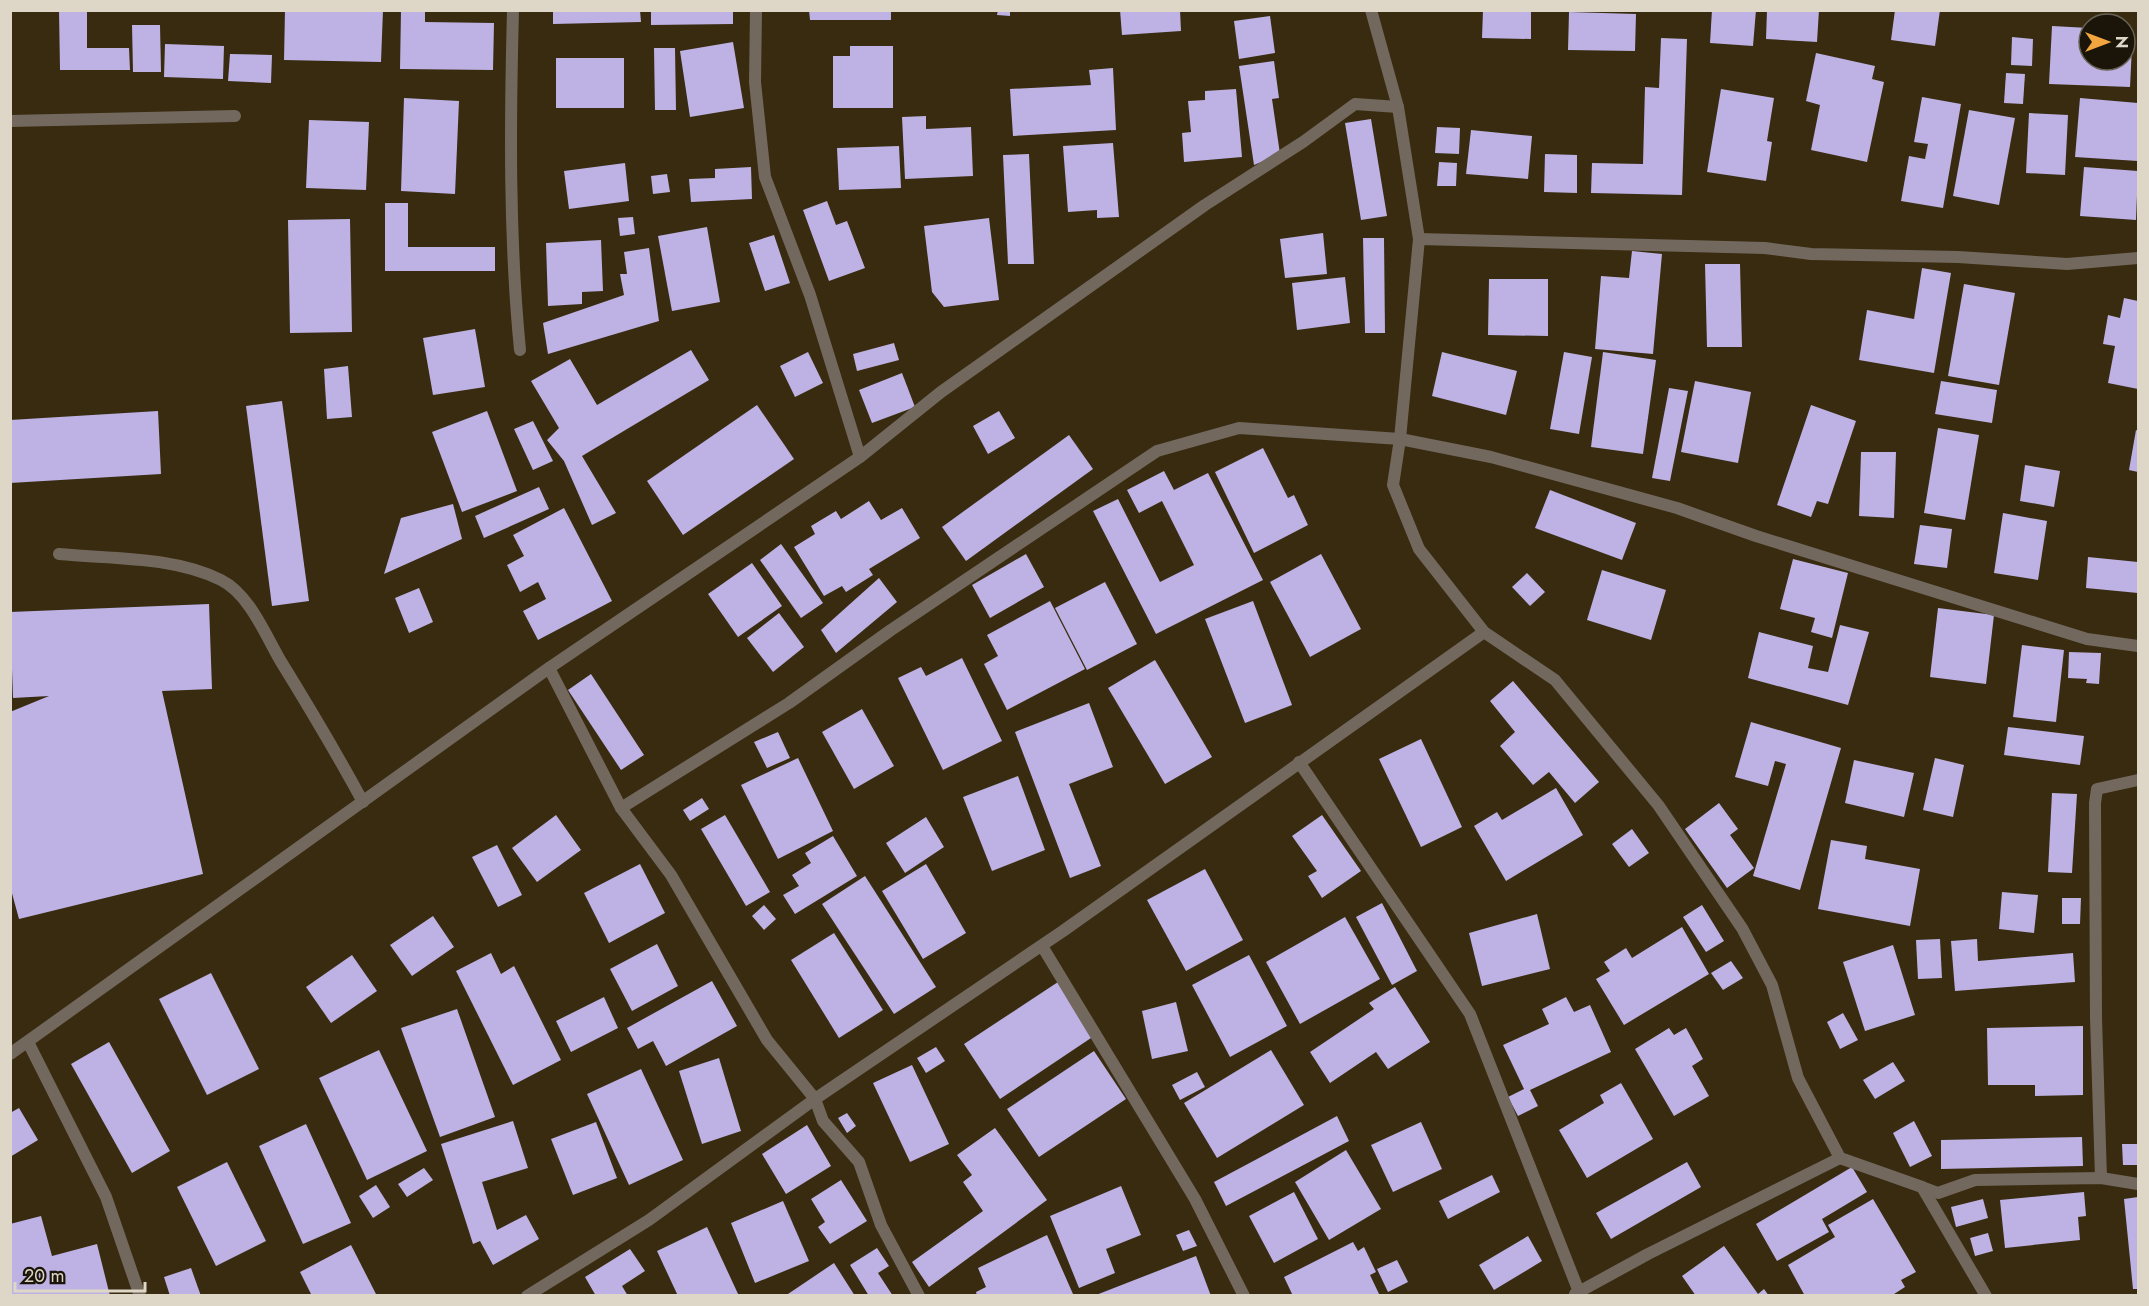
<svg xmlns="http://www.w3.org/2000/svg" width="2149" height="1306" font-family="Jost,sans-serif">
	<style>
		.building { fill: #bdb2e3 }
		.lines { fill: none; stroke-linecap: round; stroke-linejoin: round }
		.service { stroke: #72685e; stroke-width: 12 }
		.minor { stroke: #72685e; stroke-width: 12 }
	</style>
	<rect width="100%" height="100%" fill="#382b10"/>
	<!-- building -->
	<g class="building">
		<polygon points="59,10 87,10 87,48 129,48 130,70 60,70"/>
		<polygon points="285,10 383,10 381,62 284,60"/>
		<polygon points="401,10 425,10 425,22 494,23 493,70 400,69"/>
		<polygon points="553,10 640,10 641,22 553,24"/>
		<polygon points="651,10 733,10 733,24 651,25"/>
		<polygon points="809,10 891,10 891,20 810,20"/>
		<polygon points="998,10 1010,10 1010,16 997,15"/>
		<polygon points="1120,10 1180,10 1181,31 1122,35"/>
		<polygon points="1483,10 1531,10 1531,39 1482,38"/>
		<polygon points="1712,10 1756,10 1753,46 1710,43"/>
		<polygon points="1767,10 1819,10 1817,42 1766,39"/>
		<polygon points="1895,10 1940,10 1935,46 1891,40"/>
		<polygon points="1569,12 1636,14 1635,51 1568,50"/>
		<polygon points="1270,16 1275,53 1239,59 1234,21"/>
		<polygon points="132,25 160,25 161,72 133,72"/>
		<polygon points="2052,26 2089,28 2089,60 2125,60 2125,47 2132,47 2130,87 2049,84"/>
		<polygon points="2012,37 2033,39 2032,66 2011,65"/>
		<polygon points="1661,38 1687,39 1682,195 1591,193 1592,163 1643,164 1645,87 1659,88"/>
		<polygon points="733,42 744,108 690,117 680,51"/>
		<polygon points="165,44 224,46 223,79 164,77"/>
		<polygon points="850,46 893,46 893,108 833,108 833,56 850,56"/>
		<polygon points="654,48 675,48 676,110 655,110"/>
		<polygon points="1816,53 1875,66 1872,79 1884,82 1867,162 1811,150 1820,105 1806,101"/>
		<polygon points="230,54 272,55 271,83 228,81"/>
		<rect x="556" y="58" width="68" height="50"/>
		<polygon points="1274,61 1279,98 1272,99 1280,154 1254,165 1239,66"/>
		<polygon points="1113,68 1116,130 1013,136 1010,89 1091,85 1089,70"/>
		<polygon points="2006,73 2025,74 2023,104 2004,103"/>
		<polygon points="1236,89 1242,157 1184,162 1182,133 1191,132 1188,101 1205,100 1205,91"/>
		<polygon points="1721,89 1774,98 1767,141 1772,142 1766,181 1707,172"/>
		<polygon points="1922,97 1961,104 1943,208 1901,201 1909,156 1925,159 1928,144 1914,142"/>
		<polygon points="404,98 459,101 455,194 401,191"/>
		<polygon points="2080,98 2138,103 2138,161 2075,157"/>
		<polygon points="1969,110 2015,118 1999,205 1953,196"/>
		<polygon points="2029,113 2068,115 2065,175 2026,173"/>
		<polygon points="926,116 926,129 971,127 973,176 905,179 902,117"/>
		<polygon points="1371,119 1387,216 1361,220 1345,123"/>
		<polygon points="309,120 369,122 366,190 306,188"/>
		<polygon points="1437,127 1460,128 1459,154 1435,153"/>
		<polygon points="1471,130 1532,136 1528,179 1466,174"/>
		<polygon points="1113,143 1119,217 1097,218 1097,210 1068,212 1063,146"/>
		<polygon points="899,146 901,188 839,190 837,148"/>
		<polygon points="1029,154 1034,264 1008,264 1003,155"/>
		<polygon points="1545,154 1577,155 1577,193 1544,192"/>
		<polygon points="1439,162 1457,163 1456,186 1437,186"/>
		<polygon points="625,163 629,201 569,209 564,171"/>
		<polygon points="751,167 752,199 691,202 689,179 715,178 715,169"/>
		<polygon points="2084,167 2138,171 2136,220 2080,216"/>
		<polygon points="667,174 670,192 653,194 651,176"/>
		<polygon points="827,201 836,225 847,221 865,268 829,281 803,210"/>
		<polygon points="385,203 408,203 408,247 495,247 495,271 385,271"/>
		<polygon points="633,217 635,234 620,236 618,218"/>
		<polygon points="989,218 999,300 944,307 932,292 924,226"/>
		<polygon points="350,219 352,332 290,333 288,220"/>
		<polygon points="707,227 720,302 672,311 658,236"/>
		<polygon points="1323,233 1327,274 1285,278 1280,239"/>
		<polygon points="774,235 790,283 765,291 749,243"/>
		<polygon points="1363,238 1384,238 1385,333 1365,333"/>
		<polygon points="601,240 603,291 582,292 582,304 548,306 546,243"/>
		<polygon points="649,248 659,321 548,354 543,323 624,295 620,274 627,274 624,252"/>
		<polygon points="1632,251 1662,254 1653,354 1595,349 1601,276 1629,278"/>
		<polygon points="1705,264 1740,264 1742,347 1707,347"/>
		<polygon points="1922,268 1951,273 1934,373 1859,360 1867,310 1914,319"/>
		<polygon points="1345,277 1350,323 1297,330 1292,283"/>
		<polygon points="1489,279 1548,279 1548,336 1488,335"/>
		<polygon points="1964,284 2015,293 1999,385 1948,376"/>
		<polygon points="2124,298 2138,301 2138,389 2108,383 2115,346 2103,344 2108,315 2120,318"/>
		<polygon points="475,329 485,387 433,395 423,338"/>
		<polygon points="894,343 899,360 857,371 853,354"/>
		<polygon points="691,350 709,380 582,456 616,513 592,525 564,461 547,440 559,428 531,381 570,359 597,405"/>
		<polygon points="808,352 823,383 795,397 780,366"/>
		<polygon points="1442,352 1517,371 1506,415 1432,396"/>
		<polygon points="1564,352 1592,357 1579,434 1550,429"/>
		<polygon points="1603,352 1656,360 1643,454 1591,447"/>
		<polygon points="348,366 352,417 327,419 324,369"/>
		<polygon points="902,373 915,407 872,423 859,390"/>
		<polygon points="1695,381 1751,392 1738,463 1681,452"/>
		<polygon points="1941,381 1997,390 1992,423 1935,414"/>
		<polygon points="1669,388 1688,391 1670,481 1652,478"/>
		<polygon points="282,401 309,601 272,606 246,406"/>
		<polygon points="757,405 794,459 683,535 647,481"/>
		<polygon points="1811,405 1856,421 1828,504 1817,501 1811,517 1777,505"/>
		<polygon points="158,411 161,474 10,483 10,420"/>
		<polygon points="487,411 517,491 462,512 432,432"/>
		<polygon points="999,411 1015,438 988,454 973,426"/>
		<polygon points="533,421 553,461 533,470 514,429"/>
		<polygon points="1938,428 1979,435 1965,520 1924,513"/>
		<polygon points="2136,430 2138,431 2138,472 2129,470"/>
		<polygon points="1069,435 1093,469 966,561 942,527"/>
		<polygon points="1263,448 1288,498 1294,495 1308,525 1254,553 1215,472"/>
		<polygon points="1861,452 1896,452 1894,518 1859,516"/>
		<polygon points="2025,465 2060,471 2054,507 2020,501"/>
		<polygon points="1164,471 1174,490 1208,473 1263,580 1156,634 1093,511 1118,499 1160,582 1194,565 1162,501 1139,513 1127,490"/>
		<polygon points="539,487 549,509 484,538 475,516"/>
		<polygon points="1550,490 1636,523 1622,560 1535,528"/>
		<polygon points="869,501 881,520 902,508 920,538 869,569 873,575 846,592 842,586 824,596 794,547 815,534 811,526 836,511 841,519"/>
		<polygon points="453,504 462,539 384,574 401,518"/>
		<polygon points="564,508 612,601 538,640 523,611 546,599 538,582 520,592 507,565 524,556 513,535"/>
		<polygon points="2003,513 2047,521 2038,580 1994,573"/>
		<polygon points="1920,525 1952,529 1947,568 1914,564"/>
		<polygon points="781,544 823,603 801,618 760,560"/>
		<polygon points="1026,554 1044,587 990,618 972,585"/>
		<polygon points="1321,554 1361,629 1310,657 1270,582"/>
		<polygon points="2088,557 2138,562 2138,593 2086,588"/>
		<polygon points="1793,559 1848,573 1832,638 1811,632 1815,618 1780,609"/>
		<polygon points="752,563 782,606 738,637 708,594"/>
		<polygon points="1602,570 1666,590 1651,640 1587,620"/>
		<polygon points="1527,573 1545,592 1530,606 1512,587"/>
		<polygon points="879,578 897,602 836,653 821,630"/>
		<polygon points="1105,582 1137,644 1087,670 1055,608"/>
		<polygon points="419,588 433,622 409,633 395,598"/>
		<polygon points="1050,601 1085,669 1007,710 984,664 998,656 987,635"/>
		<polygon points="1253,601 1292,705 1245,723 1205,619"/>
		<polygon points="209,604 212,689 162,691 203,874 19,919 10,886 10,712 49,696 13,698 10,612"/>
		<polygon points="1938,608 1994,615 1986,684 1930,677"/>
		<polygon points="779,613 804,647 773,672 747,638"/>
		<polygon points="1840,625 1869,632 1848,705 1748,678 1759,632 1813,646 1808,668 1828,672"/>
		<polygon points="2022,645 2064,650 2056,722 2013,717"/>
		<polygon points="2069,652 2101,653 2099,684 2086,683 2087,679 2068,678"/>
		<polygon points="962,658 1002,741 943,770 898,678 921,667 926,676"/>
		<polygon points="1155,660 1212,757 1165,784 1108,688"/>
		<polygon points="591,674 644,755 621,770 568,690"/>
		<polygon points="1513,681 1599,782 1575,803 1549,772 1533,785 1500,746 1515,732 1490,701"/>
		<polygon points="1089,703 1113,767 1069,784 1101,866 1070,878 1015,732"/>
		<polygon points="862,709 894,766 854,789 822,732"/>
		<polygon points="1751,722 1841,748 1800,890 1753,876 1786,764 1775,761 1768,786 1735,777"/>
		<polygon points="2008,727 2084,736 2080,765 2004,755"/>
		<polygon points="778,732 790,758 767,768 754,742"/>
		<polygon points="1421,739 1462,827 1421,847 1379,759"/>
		<polygon points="798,758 833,831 778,859 741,785"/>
		<polygon points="1935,758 1964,765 1953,817 1923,810"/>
		<polygon points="1854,760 1914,773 1904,817 1845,803"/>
		<polygon points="1018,776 1045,850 992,871 963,797"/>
		<polygon points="1556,788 1583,835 1506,881 1474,826 1497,812 1502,820"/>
		<polygon points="2052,793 2077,794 2072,873 2048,872"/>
		<polygon points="702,798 709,809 690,821 683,810"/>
		<polygon points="1719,803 1738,829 1730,835 1754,868 1727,888 1685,829"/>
		<polygon points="556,815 581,850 537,882 512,848"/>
		<polygon points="725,815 770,892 746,906 701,829"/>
		<polygon points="1322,815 1361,871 1322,898 1308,876 1317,871 1292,836"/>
		<polygon points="926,817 944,847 905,873 886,843"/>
		<polygon points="1632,829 1649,853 1629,867 1612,844"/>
		<polygon points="833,836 857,876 795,914 783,895 799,886 792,875 811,863 805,853"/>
		<polygon points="1831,840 1867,846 1865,859 1920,869 1910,926 1818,909"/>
		<polygon points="497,845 522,895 498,907 472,857"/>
		<polygon points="640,864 665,913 609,943 584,893"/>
		<polygon points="926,864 966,933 923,959 882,891"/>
		<polygon points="1205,869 1243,940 1186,971 1147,900"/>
		<polygon points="865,876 936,987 894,1014 822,904"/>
		<polygon points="2002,892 2038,895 2034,933 1999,929"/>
		<polygon points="2062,898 2081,898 2080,924 2062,924"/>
		<polygon points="1382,903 1417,971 1392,985 1356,917"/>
		<polygon points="764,905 776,919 764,930 752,916"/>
		<polygon points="1702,905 1724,941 1706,952 1683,917"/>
		<polygon points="1537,914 1550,969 1482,986 1469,933"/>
		<polygon points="433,916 454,947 412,976 390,945"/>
		<polygon points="1345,917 1380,979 1300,1024 1266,962"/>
		<polygon points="1682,927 1709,974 1624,1025 1596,979 1610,971 1604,962 1626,948 1632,958"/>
		<polygon points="834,933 883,1010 839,1038 791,960"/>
		<polygon points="1940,939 1942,978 1918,979 1916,940"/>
		<polygon points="1977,939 1978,961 2073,953 2075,982 1955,991 1951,941"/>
		<polygon points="657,944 678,986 632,1011 610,969"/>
		<polygon points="1893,945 1915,1015 1865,1031 1843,962"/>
		<polygon points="491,953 501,974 514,966 561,1060 513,1085 456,971"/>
		<polygon points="352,955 377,991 331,1023 306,987"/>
		<polygon points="1249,955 1287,1026 1230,1057 1192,985"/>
		<polygon points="1731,961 1743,978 1723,990 1711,973"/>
		<polygon points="211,973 259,1069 207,1095 159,999"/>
		<polygon points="712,981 737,1026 666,1066 653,1041 638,1049 627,1028"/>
		<polygon points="1058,982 1094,1036 1000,1099 964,1044"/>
		<polygon points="1395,987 1430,1042 1388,1069 1376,1052 1330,1083 1310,1052 1374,1009 1369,1003"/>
		<polygon points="604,997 618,1028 571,1052 556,1021"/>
		<polygon points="1566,997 1574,1012 1590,1005 1611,1052 1530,1090 1538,1106 1518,1116 1508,1097 1524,1089 1503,1045 1549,1024 1542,1009"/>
		<polygon points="1176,1002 1188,1051 1152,1059 1142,1011"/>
		<polygon points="457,1009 495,1117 440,1137 401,1028"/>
		<polygon points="1843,1013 1858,1040 1840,1049 1827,1022"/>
		<polygon points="2083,1026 2083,1095 2035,1096 2035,1085 1988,1085 1987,1028"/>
		<polygon points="1669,1028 1674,1035 1686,1028 1703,1059 1692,1066 1709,1096 1674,1116 1635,1049"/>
		<polygon points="109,1042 170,1151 132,1173 71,1064"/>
		<polygon points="936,1047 945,1061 926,1073 917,1058"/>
		<polygon points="379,1050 427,1151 367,1180 319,1078"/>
		<polygon points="1271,1050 1304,1105 1217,1158 1184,1103"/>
		<polygon points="1094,1051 1126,1099 1039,1157 1007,1109"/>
		<polygon points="719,1058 741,1131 702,1144 679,1071"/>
		<polygon points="1893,1062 1905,1081 1875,1099 1863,1080"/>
		<polygon points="912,1065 949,1144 910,1162 873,1083"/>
		<polygon points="641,1069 683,1160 629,1185 587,1094"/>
		<polygon points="1197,1072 1205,1087 1180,1100 1172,1085"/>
		<polygon points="1621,1083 1653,1139 1587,1178 1559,1130 1604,1103 1600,1095"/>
		<polygon points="19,1108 38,1140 10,1157 10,1113"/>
		<polygon points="847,1113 856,1126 847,1133 838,1118"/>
		<polygon points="1337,1116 1349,1141 1226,1206 1214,1182"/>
		<polygon points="513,1121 528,1168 482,1182 497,1230 526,1215 539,1239 493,1265 480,1241 473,1244 441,1144"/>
		<polygon points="1914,1121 1932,1156 1910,1167 1893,1133"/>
		<polygon points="596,1122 617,1178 573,1195 551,1139"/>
		<polygon points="1421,1122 1442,1169 1393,1192 1371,1145"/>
		<polygon points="306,1124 351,1223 303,1244 259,1146"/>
		<polygon points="807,1125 831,1166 786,1194 762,1154"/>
		<polygon points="995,1128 1047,1200 929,1287 912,1262 983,1211 963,1182 972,1175 957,1155"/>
		<polygon points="2082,1137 2083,1166 1941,1169 1941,1140"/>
		<polygon points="2122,1144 2138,1144 2138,1165 2123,1165"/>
		<polygon points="1346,1150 1381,1209 1329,1240 1295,1182"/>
		<polygon points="227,1162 266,1241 216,1266 177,1187"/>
		<polygon points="1687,1162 1701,1187 1611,1239 1596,1213"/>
		<polygon points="1852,1167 1867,1192 1822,1219 1829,1232 1777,1261 1756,1224"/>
		<polygon points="424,1168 433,1180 407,1197 398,1184"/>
		<polygon points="1492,1175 1500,1192 1448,1219 1439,1201"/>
		<polygon points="841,1180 867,1221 830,1244 818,1227 825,1222 811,1199"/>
		<polygon points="376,1185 390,1207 373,1218 359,1196"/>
		<polygon points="1121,1186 1141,1235 1106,1249 1115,1273 1079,1288 1050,1216"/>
		<polygon points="1294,1192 1318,1239 1274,1263 1249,1216"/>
		<polygon points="2084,1192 2086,1216 2078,1217 2080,1240 2005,1248 2000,1200"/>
		<polygon points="2138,1197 2138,1289 2133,1289 2124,1199"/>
		<polygon points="1873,1199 1916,1272 1901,1280 1905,1287 1891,1296 1805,1296 1788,1265 1835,1237 1828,1225"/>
		<polygon points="1983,1199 1988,1218 1956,1227 1951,1207"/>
		<polygon points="783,1201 809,1261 755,1283 731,1223"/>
		<polygon points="41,1216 52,1256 97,1244 110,1296 12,1296 10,1224"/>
		<polygon points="707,1227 739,1296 678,1296 657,1251"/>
		<polygon points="1189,1230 1197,1246 1183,1251 1176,1235"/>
		<polygon points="1988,1233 1993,1251 1975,1256 1970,1238"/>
		<polygon points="1047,1235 1073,1294 977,1296 976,1292 986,1287 978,1268"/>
		<polygon points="1528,1236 1542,1261 1494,1290 1479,1265"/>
		<polygon points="1353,1242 1358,1251 1364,1247 1376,1272 1370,1275 1380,1296 1293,1296 1284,1277"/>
		<polygon points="351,1245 377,1296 312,1296 300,1272"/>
		<polygon points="1724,1246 1758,1294 1764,1289 1769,1296 1696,1296 1682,1276"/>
		<polygon points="877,1248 889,1266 878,1273 893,1296 869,1296 850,1265"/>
		<polygon points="630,1249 645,1271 622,1286 628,1296 596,1296 585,1277"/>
		<polygon points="1196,1256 1211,1296 1096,1296 1096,1295"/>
		<polygon points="1397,1260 1408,1282 1388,1292 1377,1269"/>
		<polygon points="834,1263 855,1296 785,1296"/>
		<polygon points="191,1268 201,1296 170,1296 164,1277"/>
	</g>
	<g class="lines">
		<!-- service -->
		<g class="service">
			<polyline points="10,121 235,116"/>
			<path d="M 59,554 C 111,559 173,556 221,580 C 249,594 265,634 280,660 C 309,707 337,754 363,802"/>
		</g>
		<!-- minor -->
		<g class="minor">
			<path d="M 513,10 C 510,124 509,237 520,350"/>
			<polyline points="756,10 755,82 765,177 810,295 860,457"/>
			<polyline points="1371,10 1398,107 1419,239 1400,439 1393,485 1419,549 1484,632 1555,680 1659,806 1742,928 1772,985 1798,1078 1840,1158 1922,1187 1986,1296"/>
			<polyline points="1419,239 1765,248 1811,254 1958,257 2067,264 2138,258"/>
			<polyline points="549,668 621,808 671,875 767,1040 815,1099 823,1121 859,1162 881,1225 919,1296"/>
			<polyline points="1299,762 1470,1014 1579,1292"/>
			<polyline points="621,808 789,703 891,630 1157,451 1239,428 1400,439 1491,457 1677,508 1756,536 2087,639 2138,646"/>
			<polyline points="1042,946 1195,1199 1244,1296"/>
			<polyline points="28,1042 106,1197 140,1296"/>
			<polyline points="10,1054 549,668 860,457 941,392 1205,205 1303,142 1355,104 1398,107"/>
			<polyline points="2101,1178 2096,1018 2095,803 2097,789 2138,780"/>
			<polyline points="1922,1187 1938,1193 1975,1180 2101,1178 2138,1184"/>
			<polyline points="1575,1294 1648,1254 1840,1158"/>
			<polyline points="527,1296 649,1220 815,1099 1063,931 1484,632"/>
		</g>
	</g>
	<!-- border -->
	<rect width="2149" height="1306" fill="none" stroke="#ded6c6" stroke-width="24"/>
	<!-- north arrow -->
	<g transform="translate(2107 42) rotate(90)"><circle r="28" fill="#1a1409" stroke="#686255" stroke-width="1.5"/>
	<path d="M0-4.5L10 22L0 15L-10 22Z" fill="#f1a640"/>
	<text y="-9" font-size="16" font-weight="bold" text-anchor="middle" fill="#ded6c6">N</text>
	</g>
	<!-- scale -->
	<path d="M15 1282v9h130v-9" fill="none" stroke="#ded6c6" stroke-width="3"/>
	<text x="24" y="1282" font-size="18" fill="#ded6c6" stroke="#1a1409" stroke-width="4.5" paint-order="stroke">20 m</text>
</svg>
